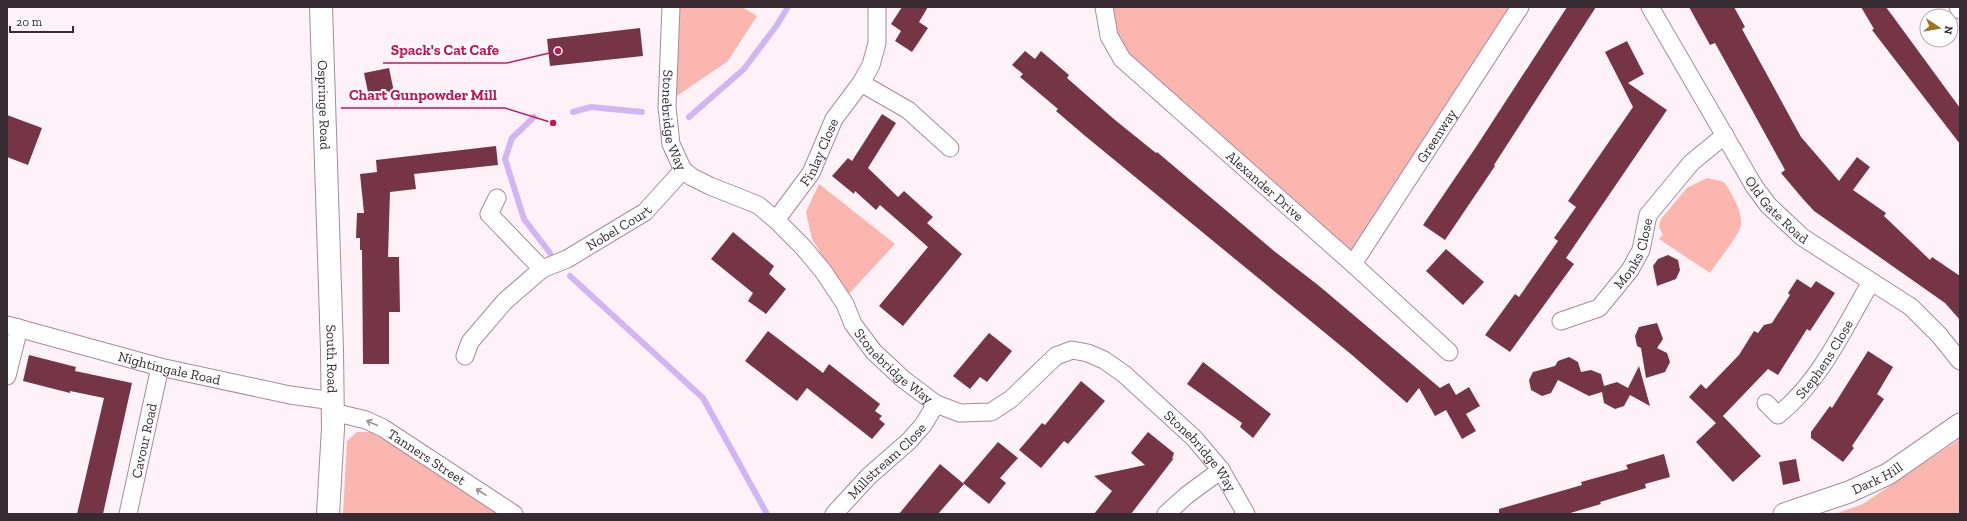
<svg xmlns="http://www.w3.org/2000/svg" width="1967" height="521" font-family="'Zilla Slab',serif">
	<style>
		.green { fill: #fab5af }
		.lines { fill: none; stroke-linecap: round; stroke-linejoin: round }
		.stream { stroke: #d1b5f3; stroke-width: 6 }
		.building { fill: #753547 }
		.minor-casing { stroke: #a98a9b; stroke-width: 19 }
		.tertiary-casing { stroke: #a98a9b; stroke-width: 23 }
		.secondary-casing { stroke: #a98a9b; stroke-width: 24 }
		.minor { stroke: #fff; stroke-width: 17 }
		.tertiary { stroke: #fff; stroke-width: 21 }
		.secondary { stroke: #fff; stroke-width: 22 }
		.oneway { stroke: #9b9498 }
		.labels { text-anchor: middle; stroke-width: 4; stroke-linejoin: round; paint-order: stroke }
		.street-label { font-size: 14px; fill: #372a31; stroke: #fff }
		.leader { fill: none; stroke: #c2185b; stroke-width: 1.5 }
		.callout-dot { fill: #c2185b; stroke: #fff; stroke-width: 1.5 }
		.callout-label { font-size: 15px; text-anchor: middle; font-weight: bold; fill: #c2185b; stroke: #fff; stroke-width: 4; stroke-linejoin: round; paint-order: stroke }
	</style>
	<rect width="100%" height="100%" fill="#fff1f8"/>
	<!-- green -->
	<g class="green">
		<polygon points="671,7 742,7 757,16 728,61 668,102"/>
		<polygon points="1104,7 1520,7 1353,264 1122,59"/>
		<path d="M 1707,178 L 1724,182 C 1731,192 1745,215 1740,228 C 1736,239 1717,262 1710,273 L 1659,239 L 1663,235 L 1659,226 L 1661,219 L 1687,188 Z"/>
		<polygon points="819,184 895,244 847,296 812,239 806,212"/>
		<polygon points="357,432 371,432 504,514 343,514 347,441"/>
		<polygon points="1960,439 1960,514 1835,514 1863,504"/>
	</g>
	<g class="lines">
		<!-- stream -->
		<g class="stream">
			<polyline points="573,112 591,107 642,112"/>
			<polyline points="534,117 512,138 505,159 524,219 550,253"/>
			<polyline points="689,117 744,69 777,25 788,7"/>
			<polyline points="570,276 703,398 767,514"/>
		</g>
	</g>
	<!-- building -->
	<g class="building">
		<polygon points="902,7 928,7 919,22 928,28 912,52 895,41 901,31 891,24"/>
		<polygon points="1567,7 1596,7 1494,165 1495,166 1445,240 1423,225 1476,147"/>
		<polygon points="1689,7 1734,7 1745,27 1742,29 1801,137 1839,181 1857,157 1870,167 1853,190 1886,213 1884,216 1930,260 1932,257 1960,276 1960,320 1945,303 1814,211 1803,199 1781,173 1785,170 1752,110 1715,43 1710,45"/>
		<polygon points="1861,7 1886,7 1960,108 1960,144 1872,30 1874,29"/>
		<polygon points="640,28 643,56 550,66 547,39"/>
		<polygon points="1627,41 1644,74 1628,83 1667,110 1566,258 1574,264 1510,352 1485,335 1515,294 1519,297 1558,241 1554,238 1576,207 1568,201 1633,107 1605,52"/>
		<polygon points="1025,51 1035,59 1041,51 1069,75 1067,78 1115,120 1156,153 1157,152 1274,251 1318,285 1440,388 1449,383 1456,395 1469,387 1480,406 1466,414 1476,431 1462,439 1446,410 1435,416 1419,388 1407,403 1352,355 1084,135 1056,111 1058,109 1020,77 1023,74 1012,65"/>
		<polygon points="389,68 395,97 370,102 364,73"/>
		<polygon points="882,114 896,123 868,168 898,197 904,191 933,217 927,223 962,254 903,326 879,306 928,247 880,205 876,210 855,191 854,194 832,176 848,158 852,161"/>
		<polygon points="7,115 42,128 28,165 7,157"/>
		<polygon points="496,146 498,165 414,174 416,189 390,192 388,257 399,257 400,312 389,312 389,364 363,364 362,250 360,250 360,238 356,238 357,213 364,213 360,174 377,172 376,160"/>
		<polygon points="733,232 774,266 769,274 786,289 766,314 748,301 753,293 711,259"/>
		<polygon points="1446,249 1484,282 1463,305 1426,271"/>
		<polygon points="1668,255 1678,260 1680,270 1676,279 1657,286 1653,266 1658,259"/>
		<polygon points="1797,279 1811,288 1816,281 1835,293 1810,331 1807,329 1778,375 1768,369 1721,418 1723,416 1761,456 1733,482 1696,442 1716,423 1689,397 1701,384 1706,389 1739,355 1754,331 1758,333 1764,325 1772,323 1790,295 1788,293"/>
		<polygon points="1657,323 1663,339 1657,348 1667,353 1670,362 1665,372 1646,378 1641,348 1637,346 1635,336 1639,327"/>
		<polygon points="768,331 823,373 829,364 880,404 875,411 882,416 879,419 885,424 872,439 807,388 797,401 745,361"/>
		<polygon points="989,333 1012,351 987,382 980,377 970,389 953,376"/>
		<polygon points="1868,351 1893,367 1877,394 1884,399 1852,446 1854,448 1843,462 1811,438 1811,432 1830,406 1832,408"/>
		<polygon points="29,355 76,367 75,371 132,383 103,514 77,514 104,398 70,391 70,393 23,381"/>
		<polygon points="1569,357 1578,362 1581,372 1591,370 1601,374 1604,386 1617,382 1628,388 1639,366 1650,406 1630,395 1624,406 1615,409 1604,403 1602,392 1589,396 1558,380 1551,393 1542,396 1531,390 1529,380 1533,372 1555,366 1558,361"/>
		<polygon points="1203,362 1271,414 1253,438 1240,427 1242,423 1187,384"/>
		<polygon points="1081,381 1105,401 1068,444 1064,441 1041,468 1019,450 1042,423 1045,425"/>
		<polygon points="1148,432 1174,453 1172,459 1174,458 1131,514 1094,514 1112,491 1094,476 1145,465 1131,453"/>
		<polygon points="998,442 1018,458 1000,478 1006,483 989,504 963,483"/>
		<polygon points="1664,454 1670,477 1645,484 1646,488 1600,502 1601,504 1567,514 1499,514 1499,509 1582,485 1581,482 1628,469 1626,465"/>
		<polygon points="1796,459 1800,481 1783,485 1779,462"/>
		<polygon points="940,464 964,484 938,514 899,514"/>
	</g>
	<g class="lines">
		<defs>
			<g id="minor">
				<path id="s1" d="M 671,7 L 667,107 L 671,144 L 683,170 L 692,177 L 710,186 L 758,205 L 776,220 L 803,247 L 823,271 L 845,304 L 853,324 L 874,352 L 903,379 L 936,404 L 960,413 L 991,412 L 1011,399 L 1056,356 L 1072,350 L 1088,353 L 1104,360 L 1124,374 L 1194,438 L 1221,470 L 1246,514"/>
				<path id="s2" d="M 1104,7 L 1109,36 L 1122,59 L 1353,264 L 1449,352"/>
				<path id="s3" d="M 1650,7 L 1754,186 L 1768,205 L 1802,237 L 1911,307 L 1939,335 L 1960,361"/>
				<polyline points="1958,7 1960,10"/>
				<polyline points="861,83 908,110 950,148"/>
				<polyline points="497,198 489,214 542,269"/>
				<path id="s4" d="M 776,220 L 811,173 L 834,119 L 861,83 L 871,65 L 877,43 L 877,7"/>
				<path id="s5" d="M 1353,264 L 1520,7"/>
				<path id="s6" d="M 1561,321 L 1599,308 L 1630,270 L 1641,250 L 1648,215 L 1691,163 L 1725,135"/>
				<path id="s7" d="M 7,325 L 160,367 L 290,395 L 333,401"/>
				<path id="s8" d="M 465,356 L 470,342 L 505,301 L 542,269 L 567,259 L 645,212 L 683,170"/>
				<polyline points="7,376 19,328"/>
				<path id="s9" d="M 1766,403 L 1778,415 C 1820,382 1844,328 1871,282"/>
				<path id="s10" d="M 333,412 L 366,420 L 383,428 L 514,514"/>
				<path id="s11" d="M 128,514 L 160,367"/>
				<path id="s12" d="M 834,514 L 869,476 L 909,441 L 923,425 L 936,404"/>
				<polyline points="1166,514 1187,495 1221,470"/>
			</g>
			<g id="tertiary">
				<path id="s13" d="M 1784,514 L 1849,492 L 1888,474 L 1960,424"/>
			</g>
			<g id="secondary">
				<path id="s14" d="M 321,7 L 332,350 L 333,428 L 328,514"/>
			</g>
		</defs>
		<!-- minor casing -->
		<use href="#minor" class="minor-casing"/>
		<!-- tertiary casing -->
		<use href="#tertiary" class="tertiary-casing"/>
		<!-- secondary casing -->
		<use href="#secondary" class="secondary-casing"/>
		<!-- minor -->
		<use href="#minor" class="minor"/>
		<!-- tertiary -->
		<use href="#tertiary" class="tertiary"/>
		<!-- secondary -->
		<use href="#secondary" class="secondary"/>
	</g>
	<!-- one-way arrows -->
	<defs><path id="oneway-shaft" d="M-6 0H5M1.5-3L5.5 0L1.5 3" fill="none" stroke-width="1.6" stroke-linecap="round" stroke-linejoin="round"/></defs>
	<g class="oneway">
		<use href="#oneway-shaft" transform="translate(372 423) rotate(-156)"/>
		<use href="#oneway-shaft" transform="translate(481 492) rotate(-147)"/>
	</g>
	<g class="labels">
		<!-- street labels -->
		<g class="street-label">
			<text dy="5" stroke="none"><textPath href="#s14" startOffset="98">Ospringe Road</textPath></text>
			<text dy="5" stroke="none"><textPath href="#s1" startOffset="114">Stonebridge Way</textPath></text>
			<text dy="5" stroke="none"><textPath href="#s5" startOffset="153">Greenway</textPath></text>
			<text dy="5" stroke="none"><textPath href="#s4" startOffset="81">Finlay Close</textPath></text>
			<text dy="5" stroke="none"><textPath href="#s2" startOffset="247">Alexander Drive</textPath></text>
			<text dy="5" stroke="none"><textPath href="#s3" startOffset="240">Old Gate Road</textPath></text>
			<text dy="5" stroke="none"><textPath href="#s8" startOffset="205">Nobel Court</textPath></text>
			<text dy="5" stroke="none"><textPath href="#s6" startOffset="106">Monks Close</textPath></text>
			<text dy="5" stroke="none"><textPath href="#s14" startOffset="352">South Road</textPath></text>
			<text dy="5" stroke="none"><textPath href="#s9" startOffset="90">Stephens Close</textPath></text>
			<text dy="5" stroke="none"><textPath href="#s1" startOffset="462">Stonebridge Way</textPath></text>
			<text dy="5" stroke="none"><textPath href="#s7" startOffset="168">Nightingale Road</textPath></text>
			<text dy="5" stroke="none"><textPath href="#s11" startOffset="75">Cavour Road</textPath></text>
			<text dy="5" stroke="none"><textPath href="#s1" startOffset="846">Stonebridge Way</textPath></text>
			<text dy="5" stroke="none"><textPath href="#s10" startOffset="105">Tanners Street</textPath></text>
			<text dy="5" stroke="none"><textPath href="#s12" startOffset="75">Millstream Close</textPath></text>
			<text dy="5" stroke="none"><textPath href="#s13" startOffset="100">Dark Hill</textPath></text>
		</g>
	</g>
	<!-- callouts -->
	<path class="leader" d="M558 51L507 63H383M553 123L505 108H341"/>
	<g class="callout-dot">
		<circle cx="558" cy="51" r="4"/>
		<circle cx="553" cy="123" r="4"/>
	</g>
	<g class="callout-label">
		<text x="445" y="55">Spack's Cat Cafe</text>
		<text x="423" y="100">Chart Gunpowder Mill</text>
	</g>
	<!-- border -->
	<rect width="1967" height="521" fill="none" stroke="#372a31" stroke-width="16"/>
	<!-- north arrow -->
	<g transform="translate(1939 28) rotate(102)"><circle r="19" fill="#ffffff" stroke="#afaaad"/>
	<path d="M0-3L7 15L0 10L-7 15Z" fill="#9c7723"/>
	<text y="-6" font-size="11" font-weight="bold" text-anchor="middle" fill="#372a31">N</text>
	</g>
	<!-- scale -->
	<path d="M10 26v6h63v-6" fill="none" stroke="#372a31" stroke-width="2"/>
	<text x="16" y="26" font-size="12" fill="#372a31" stroke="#ffffff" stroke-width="3" paint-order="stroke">20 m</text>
</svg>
